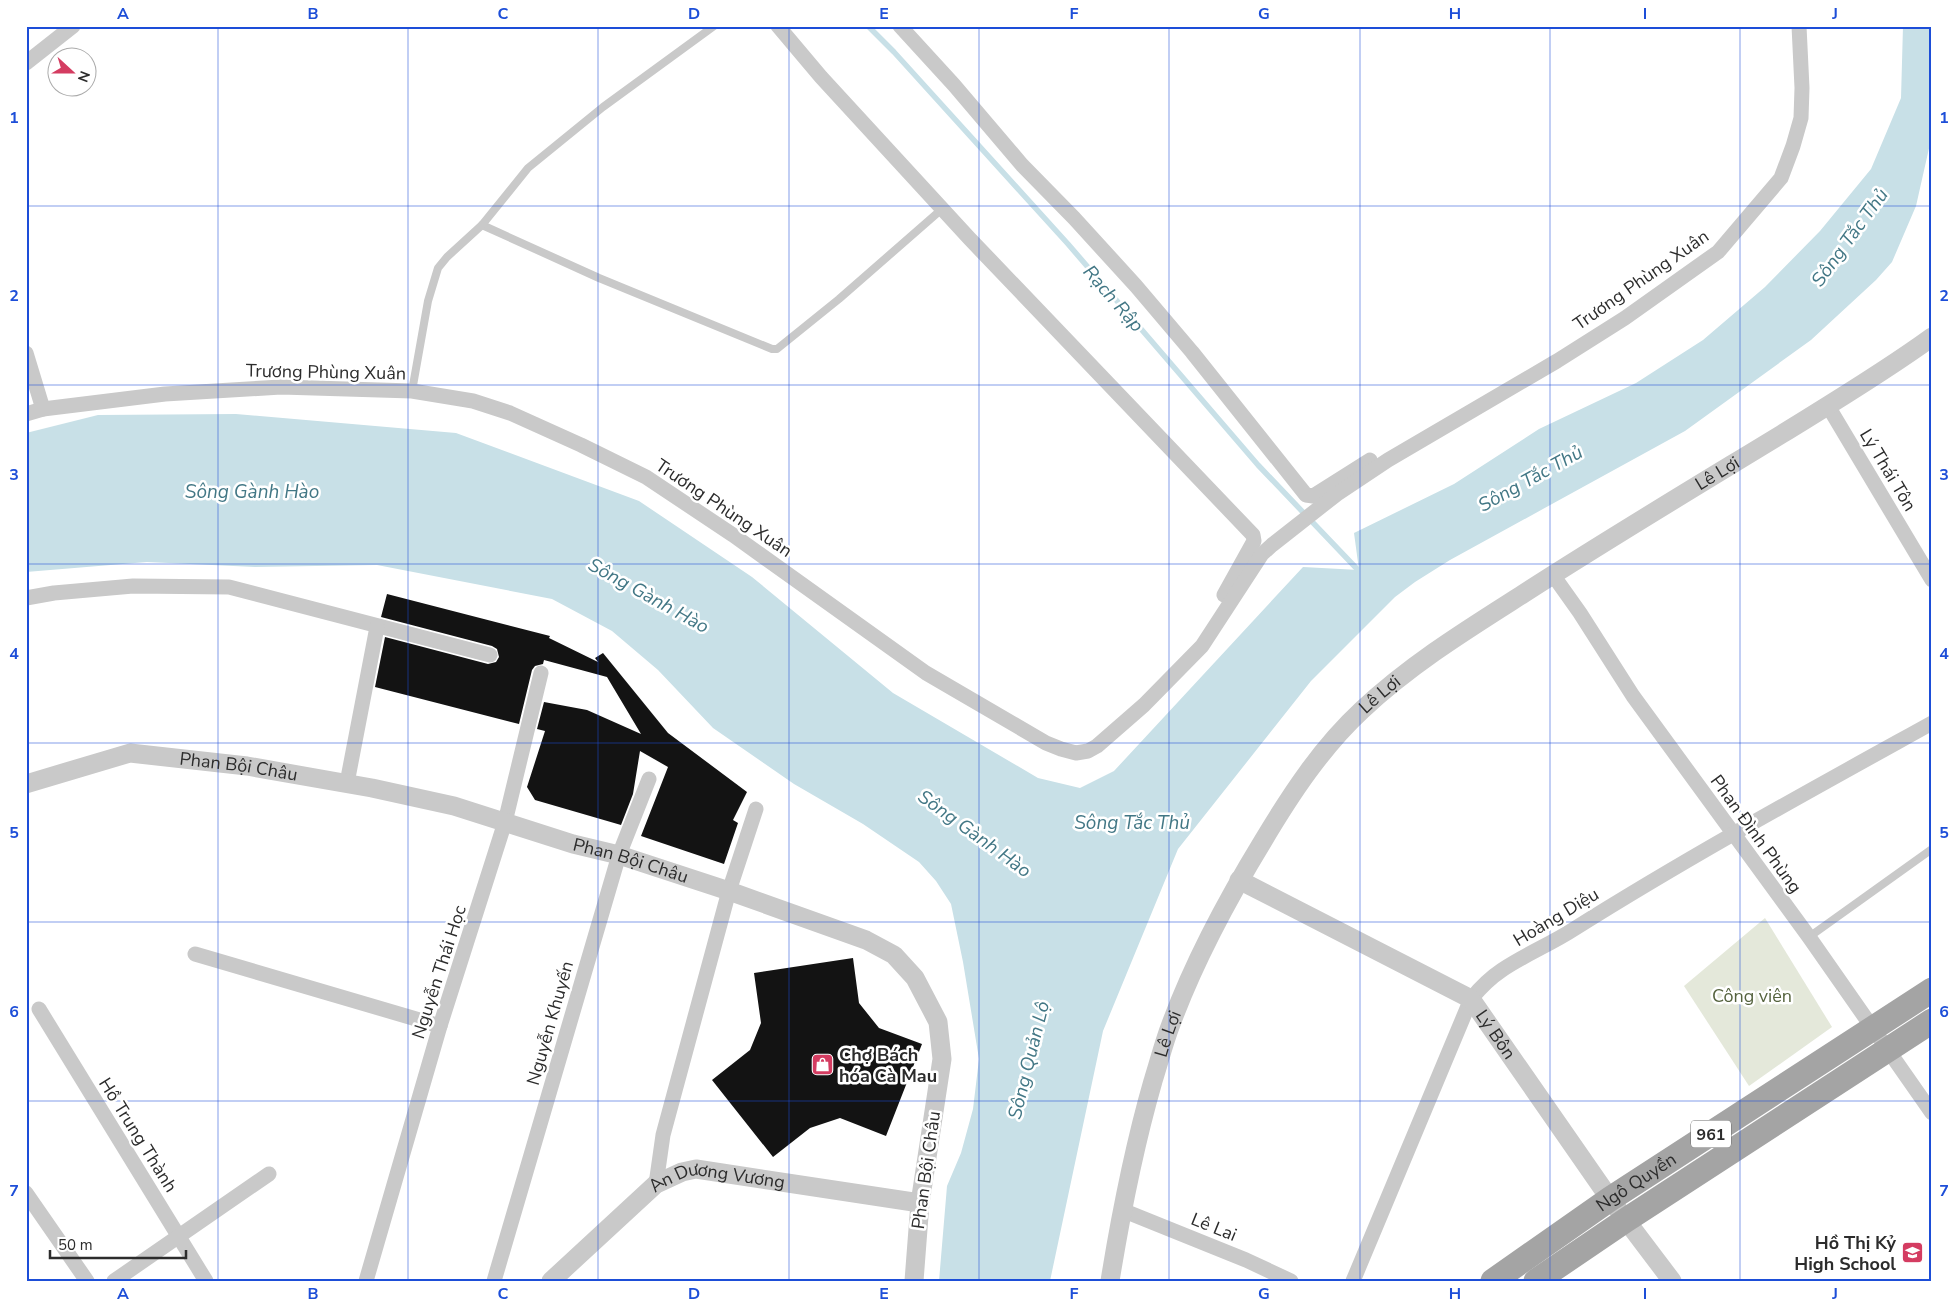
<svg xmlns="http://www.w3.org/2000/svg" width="1958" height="1307" font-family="'Nunito Sans',sans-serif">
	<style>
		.green { fill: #e4e8da }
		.water { fill: #c8e0e7 }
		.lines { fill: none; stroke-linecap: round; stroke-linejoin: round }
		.stream { stroke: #c8e0e7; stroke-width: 5.5 }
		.building { fill: #131313 }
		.service { stroke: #c9c9c9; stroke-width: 8 }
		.minor { stroke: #c9c9c9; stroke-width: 15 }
		.tertiary { stroke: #c9c9c9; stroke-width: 19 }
		.primary { stroke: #a4a4a4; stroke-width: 25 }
		.grid { fill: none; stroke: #1d4ed8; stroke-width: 1; stroke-opacity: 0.55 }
		.labels { text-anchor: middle; stroke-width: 5; stroke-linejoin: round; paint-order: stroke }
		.shield { fill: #fff; stroke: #6b6b6b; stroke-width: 1 }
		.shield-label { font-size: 16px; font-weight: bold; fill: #2c2c2c }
		.street-label { font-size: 18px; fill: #2c2c2c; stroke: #fff }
		.park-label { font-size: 18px; fill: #55633e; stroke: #fff }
		.poi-label { font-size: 18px; font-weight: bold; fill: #2c2c2c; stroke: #fff; text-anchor: start }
		.water-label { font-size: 19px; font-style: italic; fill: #427785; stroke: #fff }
		.neatline { fill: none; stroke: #1d4ed8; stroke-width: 2 }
		.grid-label { font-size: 16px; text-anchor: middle; font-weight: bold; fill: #1d4ed8 }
	</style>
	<rect width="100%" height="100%" fill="#fff"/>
	<!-- green -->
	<polygon class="green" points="1765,918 1832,1027 1749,1086 1684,986"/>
	<!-- water -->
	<polygon class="water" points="1903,26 1932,26 1932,135 1916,206 1892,262 1876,280 1811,340 1685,431 1450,560 1415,582 1395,597 1311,681 1178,849 1103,1031 1050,1281 939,1281 947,1186 961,1153 973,1109 979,1059 963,962 951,904 936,881 919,862 863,824 794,784 713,728 658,670 612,631 552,599 377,565 255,567 147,562 26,572 26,433 98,415 236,414 456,433 639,501 752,577 893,693 1038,778 1080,788 1114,771 1303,567 1359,570 1354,533 1454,484 1539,429 1636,383 1703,340 1765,287 1820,231 1871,169 1901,98"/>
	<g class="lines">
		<!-- stream -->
		<polyline class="stream" points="868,26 894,52 1068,244 1258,465 1359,571"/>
	</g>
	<!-- building -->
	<g class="building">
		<polygon points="387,594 550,636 549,638 598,662 595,658 603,653 668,733 747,792 733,820 738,823 724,864 641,836 668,767 640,751 633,794 621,825 535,800 527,787 545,731 537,729 544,702 587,710 641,734 607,677 544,660 543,664 535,666 532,670 519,724 375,687 385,637 488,664 496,662 499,657 497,649 492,646 381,617"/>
		<polygon points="853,958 859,1003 879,1028 922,1044 886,1136 840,1118 810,1128 773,1157 712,1080 750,1050 761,1023 754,973"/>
	</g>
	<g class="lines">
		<!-- service -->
		<g class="service">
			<polyline points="482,225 599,278 772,349 777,349 839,299 942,209"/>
			<polyline points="412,391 428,301 438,268 447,257 482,225 528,168 603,107 714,26"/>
			<polyline points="1809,937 1932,849"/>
		</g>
		<!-- minor -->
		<g class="minor">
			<polyline points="778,26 821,77 969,238 1253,535 1254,541 1224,595"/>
			<polyline points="900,26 954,85 1022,165 1074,218 1136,286 1192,352 1306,495 1313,496 1370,460"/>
			<polyline points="26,63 73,26"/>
			<polyline points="26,353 43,409"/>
			<polyline points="1828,406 1932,580"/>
			<polyline points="26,414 43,409 165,394 281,387 412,391 473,401 510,413 581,445 646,477 733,535 926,673 1046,743 1061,749 1076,753 1088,751 1097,746 1144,705 1202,646 1262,554 1272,545 1337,494 1388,460 1557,361 1625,318 1718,252 1781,178 1793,146 1801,118 1802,88 1799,26"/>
			<polyline points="1553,575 1580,613 1633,696 1809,937 1932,1113"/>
			<polyline points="26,598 54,593 133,586 229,587 490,655"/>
			<polyline points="347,783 377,627"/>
			<polyline points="195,954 440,1026"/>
			<polyline points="39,1009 206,1281"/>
			<polyline points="656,1184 663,1135 729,891 756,809"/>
			<polyline points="26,1193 87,1281"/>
			<polyline points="1122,1210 1246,1260 1291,1281"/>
			<polyline points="114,1281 269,1174"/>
			<polyline points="366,1281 440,1026 505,822 541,673"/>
			<polyline points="494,1281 619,855 649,779"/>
			<path d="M 1353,1281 L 1471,999 C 1480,988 1490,978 1502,970 C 1524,955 1551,944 1574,929 C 1690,856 1811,790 1932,723"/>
		</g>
		<!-- tertiary -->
		<g class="tertiary">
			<path id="s1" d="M 26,784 L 130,753 L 247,766 L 372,788 L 454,806 L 573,844 L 619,855 L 729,891 L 866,940 L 894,955 L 915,978 L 938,1022 L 942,1059 L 920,1203 L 914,1281"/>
			<path id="s2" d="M 1239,880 L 1471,999 L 1610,1199 L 1672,1281"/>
			<path id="s3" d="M 551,1281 L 656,1184 L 682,1172 L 696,1169 L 920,1203"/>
			<path id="s4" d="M 1110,1281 C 1121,1213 1134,1147 1153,1081 C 1159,1062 1164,1042 1171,1024 C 1195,959 1227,900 1263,841 C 1291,794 1322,747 1362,710 C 1411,664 1468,629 1523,594 C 1608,539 1695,487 1782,434 C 1832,403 1884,372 1932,337"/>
		</g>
		<!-- primary -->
		<g class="primary">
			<path id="s5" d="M 1493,1281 L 1610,1199 L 1932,990"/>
			<polyline points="1536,1281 1626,1220 1932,1021"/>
		</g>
	</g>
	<!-- grid -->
	<path class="grid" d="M 218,26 L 218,1281M 408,26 L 408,1281M 598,26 L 598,1281M 789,26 L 789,1281M 979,26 L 979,1281M 1169,26 L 1169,1281M 1360,26 L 1360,1281M 1550,26 L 1550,1281M 1740,26 L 1740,1281M 26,206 L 1932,206M 26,385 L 1932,385M 26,564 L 1932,564M 26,743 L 1932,743M 26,922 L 1932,922M 26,1101 L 1932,1101"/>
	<!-- icons -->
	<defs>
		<symbol id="shop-square" viewBox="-11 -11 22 22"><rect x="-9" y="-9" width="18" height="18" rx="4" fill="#d43c61" stroke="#fff"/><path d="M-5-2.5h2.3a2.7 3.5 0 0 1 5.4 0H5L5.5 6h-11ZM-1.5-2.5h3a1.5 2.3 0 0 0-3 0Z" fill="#fff"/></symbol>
		<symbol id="school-square" viewBox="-11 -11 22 22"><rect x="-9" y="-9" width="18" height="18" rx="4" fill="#d43c61" stroke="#fff"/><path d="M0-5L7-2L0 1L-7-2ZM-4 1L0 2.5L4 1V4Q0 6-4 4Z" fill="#fff"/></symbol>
	</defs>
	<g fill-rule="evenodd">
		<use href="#shop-square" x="810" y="1052" width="25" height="25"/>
		<use href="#school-square" x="1900" y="1240" width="25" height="25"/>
	</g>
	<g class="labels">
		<!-- shield labels -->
		<rect class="shield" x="1691" y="1120.5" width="40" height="27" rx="4"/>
		<g class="shield-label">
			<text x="1711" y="1140">961</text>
		</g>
		<!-- street labels -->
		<g class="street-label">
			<text transform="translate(1641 280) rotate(-35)" y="6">Trương Phùng Xuân</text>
			<text transform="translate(326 372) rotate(1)" y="6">Trương Phùng Xuân</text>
			<text transform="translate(1888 470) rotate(59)" y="6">Lý Thái Tôn</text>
			<text dy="6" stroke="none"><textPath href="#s4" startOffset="1062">Lê Lợi</textPath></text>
			<text transform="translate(724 508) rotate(34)" y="6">Trương Phùng Xuân</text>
			<text dy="6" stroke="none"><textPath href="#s4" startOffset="658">Lê Lợi</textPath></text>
			<text dy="6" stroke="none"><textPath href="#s1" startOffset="218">Phan Bội Châu</textPath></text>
			<text transform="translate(1756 834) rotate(54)" y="6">Phan Đình Phùng</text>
			<text dy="6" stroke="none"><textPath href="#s1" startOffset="622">Phan Bội Châu</textPath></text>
			<text transform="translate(1556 917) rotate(-31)" y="6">Hoàng Diệu</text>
			<text transform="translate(439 972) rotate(-72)" y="6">Nguyễn Thái Học</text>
			<text transform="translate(550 1023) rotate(-74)" y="6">Nguyễn Khuyến</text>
			<text dy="6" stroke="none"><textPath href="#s2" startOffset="304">Lý Bôn</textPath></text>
			<text dy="6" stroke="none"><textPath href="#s4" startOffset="254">Lê Lợi</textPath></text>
			<text transform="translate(138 1135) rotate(58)" y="6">Hồ Trung Thành</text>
			<text transform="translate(926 1170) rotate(-82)" y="6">Phan Bội Châu</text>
			<text dy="6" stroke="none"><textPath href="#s5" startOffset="174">Ngô Quyền</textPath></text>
			<text dy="6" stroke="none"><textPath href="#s3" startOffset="206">An Dương Vương</textPath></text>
			<text transform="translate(1214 1227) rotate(22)" y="6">Lê Lai</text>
		</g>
		<!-- park labels -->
		<g class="park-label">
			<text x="1752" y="1002">Công viên</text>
		</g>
		<!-- poi labels -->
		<g class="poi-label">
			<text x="839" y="1061">Chợ Bách<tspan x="839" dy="21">hóa Cà Mau</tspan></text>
			<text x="1896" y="1249" text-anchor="end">Hồ Thị Kỷ<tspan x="1896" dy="21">High School</tspan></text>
		</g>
		<!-- water labels -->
		<g class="water-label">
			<text transform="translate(1849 237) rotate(-54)" y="7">Sông Tắc Thủ</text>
			<text transform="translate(1114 298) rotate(49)" y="7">Rạch Rập</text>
			<text transform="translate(1530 478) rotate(-29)" y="7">Sông Tắc Thủ</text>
			<text x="252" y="498">Sông Gành Hào</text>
			<text transform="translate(649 595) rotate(29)" y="7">Sông Gành Hào</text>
			<text x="1132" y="829">Sông Tắc Thủ</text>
			<text transform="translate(975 833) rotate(36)" y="7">Sông Gành Hào</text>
			<text transform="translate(1028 1060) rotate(-76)" y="7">Sông Quản Lộ</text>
		</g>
	</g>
	<!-- border -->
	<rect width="1958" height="1307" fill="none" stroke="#ffffff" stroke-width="55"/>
	<!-- north arrow -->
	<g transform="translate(72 72) rotate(111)"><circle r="24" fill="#ffffff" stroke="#ababab"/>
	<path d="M0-4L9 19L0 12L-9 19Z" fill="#d43c61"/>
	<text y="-8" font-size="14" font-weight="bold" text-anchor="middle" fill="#2c2c2c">N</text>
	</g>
	<!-- scale -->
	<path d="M50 1250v8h136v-8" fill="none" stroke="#2c2c2c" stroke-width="2.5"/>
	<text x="58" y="1250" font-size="15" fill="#2c2c2c" stroke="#ffffff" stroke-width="4" paint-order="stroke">50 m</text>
	<rect x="28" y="28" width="1902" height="1252" class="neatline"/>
	<g class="grid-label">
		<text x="123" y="19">A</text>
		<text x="313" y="19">B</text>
		<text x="503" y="19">C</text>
		<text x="694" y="19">D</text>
		<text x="884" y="19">E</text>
		<text x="1074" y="19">F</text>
		<text x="1264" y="19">G</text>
		<text x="1455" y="19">H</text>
		<text x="1645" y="19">I</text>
		<text x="1835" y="19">J</text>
		<text x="14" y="123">1</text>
		<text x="1944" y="123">1</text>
		<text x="14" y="301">2</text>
		<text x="1944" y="301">2</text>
		<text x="14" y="480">3</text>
		<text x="1944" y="480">3</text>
		<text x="14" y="659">4</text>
		<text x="1944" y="659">4</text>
		<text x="14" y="838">5</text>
		<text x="1944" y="838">5</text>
		<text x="14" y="1017">6</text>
		<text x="1944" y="1017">6</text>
		<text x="14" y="1196">7</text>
		<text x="1944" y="1196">7</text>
		<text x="123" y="1299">A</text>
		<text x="313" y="1299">B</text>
		<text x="503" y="1299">C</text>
		<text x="694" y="1299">D</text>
		<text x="884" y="1299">E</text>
		<text x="1074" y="1299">F</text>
		<text x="1264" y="1299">G</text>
		<text x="1455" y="1299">H</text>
		<text x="1645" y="1299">I</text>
		<text x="1835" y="1299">J</text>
	</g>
</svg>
